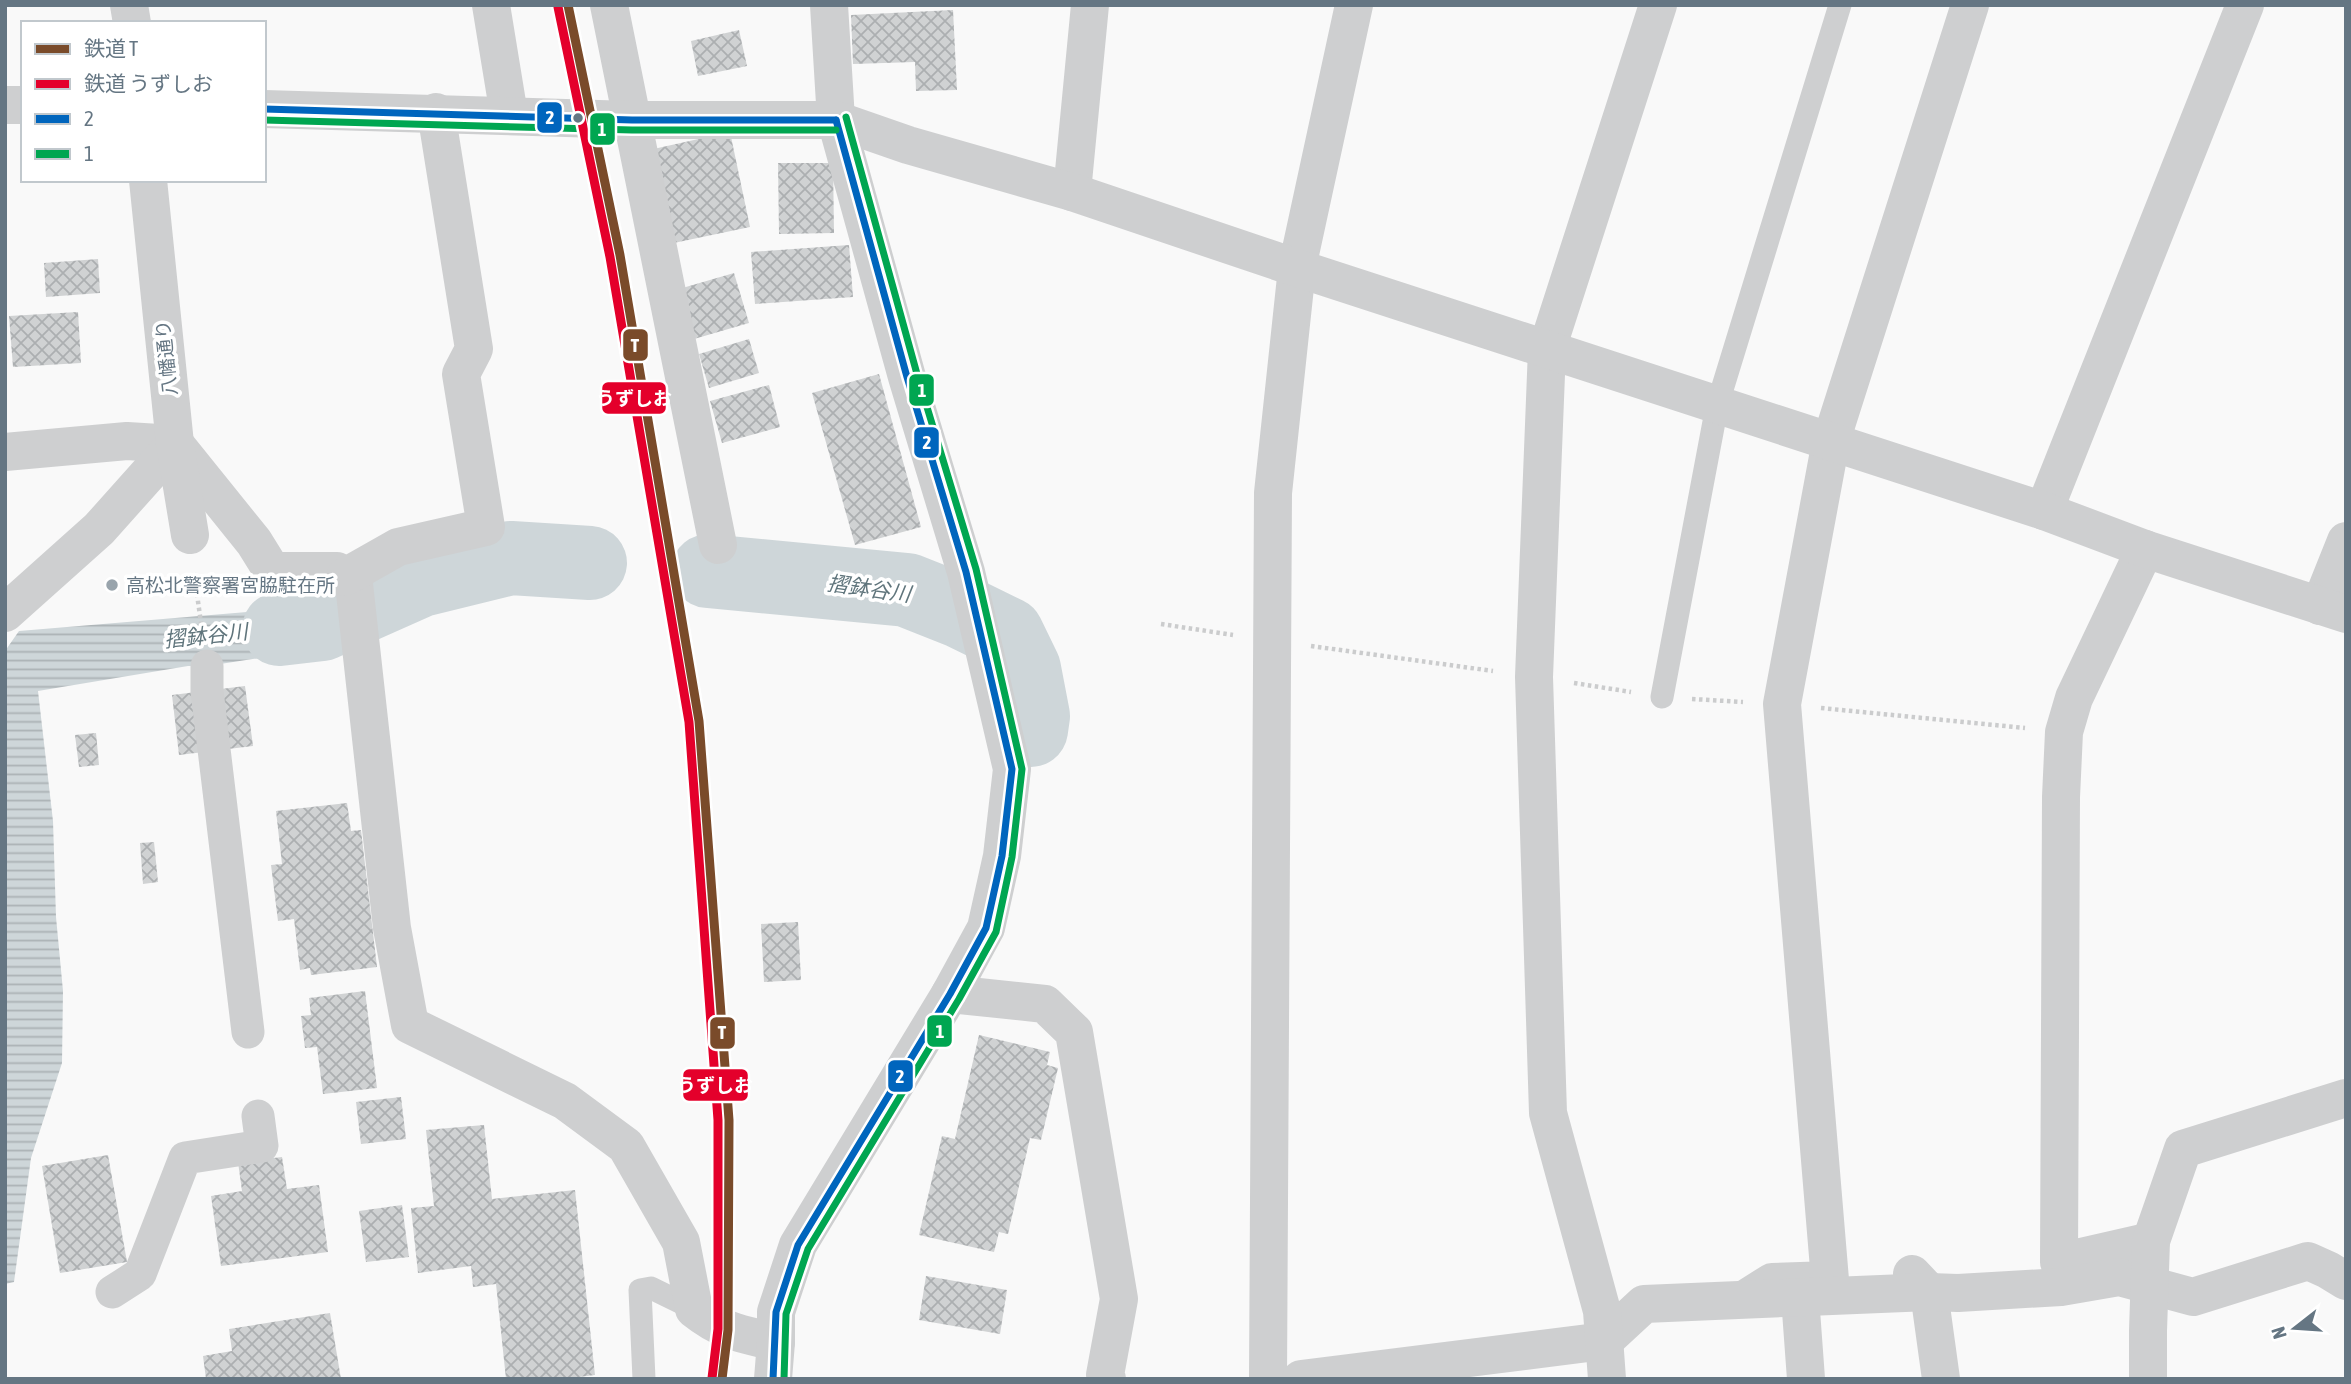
<svg xmlns="http://www.w3.org/2000/svg" width="2351" height="1384" font-family="'Asap Condensed','Noto Sans JP',sans-serif">
	<style>
		.water { fill: url(#water-rules) }
		.lines { fill: none; stroke-linecap: round; stroke-linejoin: round }
		.river { stroke: #ced6d9; stroke-width: 74 }
		.building { fill: url(#building-cross-hatch) }
		.path { stroke: #cbcccd; stroke-width: 4.5; stroke-dasharray: 3.5 3.5; stroke-linecap: butt }
		.service { stroke: #cecfd0; stroke-width: 23 }
		.pedestrian { stroke: #cecfd0; stroke-width: 33 }
		.minor { stroke: #cecfd0; stroke-width: 38 }
		.tertiary { stroke: #cecfd0; stroke-width: 38 }
		.bus-1-casing { stroke: #fff; stroke-width: 12 }
		.bus-2-casing { stroke: #fff; stroke-width: 12 }
		.bus-1 { stroke: #0065bd; stroke-width: 7 }
		.bus-2 { stroke: #00a651; stroke-width: 7 }
		.rail-1-casing { stroke: #fff; stroke-width: 14 }
		.rail-2-casing { stroke: #fff; stroke-width: 14 }
		.rail-1 { stroke: #7a4b2a; stroke-width: 9 }
		.rail-2 { stroke: #e4002b; stroke-width: 9 }
		.bus-dot { fill: #657683; stroke: #fff; stroke-width: 2.5 }
		.poi-dot { fill: #99a4ac; stroke: #fff; stroke-width: 2.5 }
		.labels { text-anchor: middle; stroke-width: 7; stroke-linejoin: round; paint-order: stroke }
		.street-label { font-size: 19px; fill: #657683; stroke: #fff }
		.poi-label { font-size: 19px; fill: #657683; stroke: #fff; text-anchor: start }
		.water-label { font-size: 21px; font-style: italic; fill: #60757c; stroke: #fff }
		.line-badge { stroke: #fff; stroke-width: 2.5 }
		.badge-label { font-size: 19px; text-anchor: middle; font-weight: bold; fill: #fff }
	</style>
	<defs>
		<pattern id="water-rules" width="6" height="5" patternUnits="userSpaceOnUse" patternTransform="scale(1.75)"><rect width="6" height="5" fill="#ced6d9"/><path d="M0 2.5h6" fill="none" stroke="#abb2b5"/></pattern>
		<pattern id="building-cross-hatch" width="8" height="8" patternUnits="userSpaceOnUse" patternTransform="scale(1.75)"><rect width="8" height="8" fill="#d0d2d3"/><path d="M0 0l8 8M0 8l8-8" fill="none" stroke="#acafb1"/></pattern>
	</defs>
	<rect width="100%" height="100%" fill="#f9f9f9"/>
	<!-- water -->
	<polygon class="water" points="341,604 346,645 207,666 188,666 38,691 53,821 56,917 63,991 62,1063 31,1158 14,1282 5,1284 5,651 19,631"/>
	<g class="lines">
		<!-- river -->
		<g class="river">
			<polyline points="708,571 907,590 960,611 1007,634 1024,669 1033,716 1031,730"/>
			<polyline points="279,629 322,624 421,580 511,558 590,563"/>
		</g>
	</g>
	<!-- building -->
	<g class="building">
		<polygon points="953,10 957,90 916,91 915,62 853,64 851,15"/>
		<polygon points="739,30 747,66 698,76 691,41"/>
		<polygon points="730,132 750,227 669,244 649,150"/>
		<polygon points="778,163 833,163 834,233 779,234"/>
		<polygon points="849,245 853,297 755,304 751,252"/>
		<polygon points="98,259 100,293 46,297 44,263"/>
		<polygon points="734,273 749,323 694,339 679,289"/>
		<polygon points="78,312 81,363 13,367 9,316"/>
		<polygon points="749,339 759,373 709,388 699,354"/>
		<polygon points="879,374 921,527 855,545 812,393"/>
		<polygon points="769,385 780,427 722,443 710,401"/>
		<polygon points="245,686 253,746 179,755 172,695"/>
		<polygon points="96,733 99,765 79,767 75,735"/>
		<polygon points="347,803 351,831 361,830 377,967 311,975 310,968 300,970 294,919 278,921 271,865 282,864 276,811"/>
		<polygon points="154,842 158,882 143,884 140,843"/>
		<polygon points="798,922 801,980 764,982 761,924"/>
		<polygon points="365,991 377,1088 323,1094 317,1047 305,1048 301,1016 311,1015 309,998"/>
		<polygon points="979,1035 1050,1052 1047,1065 1058,1068 1041,1140 1030,1138 1008,1234 999,1232 994,1252 919,1235 942,1136 955,1139"/>
		<polygon points="401,1097 406,1139 361,1144 356,1102"/>
		<polygon points="484,1125 492,1199 575,1190 595,1375 563,1379 506,1379 496,1284 473,1287 471,1266 418,1273 411,1208 434,1206 426,1130"/>
		<polygon points="108,1155 127,1262 60,1273 42,1166"/>
		<polygon points="282,1157 287,1189 319,1185 328,1252 221,1266 211,1196 242,1191 238,1162"/>
		<polygon points="402,1205 409,1257 366,1262 359,1211"/>
		<polygon points="926,1276 1007,1290 1000,1334 919,1320"/>
		<polygon points="330,1313 341,1379 206,1379 203,1356 232,1351 229,1329"/>
	</g>
	<g class="lines">
		<!-- path -->
		<g class="path">
			<polyline points="194,573 202,630"/>
			<polyline points="1161,624 1233,635"/>
			<polyline points="1311,646 1493,671"/>
			<polyline points="1574,683 1631,692"/>
			<polyline points="1692,699 1743,702"/>
			<polyline points="1821,708 2025,728"/>
		</g>
		<!-- service -->
		<g class="service">
			<polyline points="1662,697 1717,406 1840,5"/>
			<polyline points="644,1379 640,1290 651,1288 694,1309"/>
		</g>
		<!-- pedestrian -->
		<g class="pedestrian">
			<polyline points="207,666 207,691 248,1032"/>
			<polyline points="112,1292 140,1274 185,1158 262,1146 258,1116"/>
		</g>
		<!-- minor -->
		<g class="minor">
			<polyline points="491,5 509,115"/>
			<polyline points="609,5 718,545"/>
			<polyline points="1072,192 1090,5"/>
			<path d="M 5,452 L 127,441 L 175,444 L 254,542 L 272,571 L 337,571 L 354,584 L 392,928 L 410,1025 L 565,1101 L 626,1146 L 681,1242 L 694,1309 C 723,1332 741,1334 776,1342"/>
			<polyline points="2044,511 2245,5"/>
			<polyline points="2145,549 2074,698 2064,732 2061,797 2059,1262 2151,1241"/>
			<polyline points="345,577 398,547 486,527 461,374 474,349 436,112"/>
			<polyline points="2320,606 2346,541"/>
			<polyline points="5,613 99,529 175,444"/>
			<polyline points="950,994 1045,1004 1074,1032 1119,1299 1105,1375 1107,1379"/>
			<polyline points="1912,1274 1929,1292 1941,1379"/>
			<polyline points="1800,1297 1806,1379"/>
			<polyline points="1745,1299 1772,1282 1830,1280 1782,704 1831,441 1970,5"/>
			<polyline points="773,1379 776,1342 776,1312 798,1245 950,994 986,928 1002,856 1012,769 966,572 907,377 836,120 829,5"/>
			<polyline points="1268,1379 1273,493 1297,268 1354,5"/>
			<polyline points="1301,1379 1604,1341 1644,1304 1929,1292 1958,1293 2061,1287 2119,1277 2193,1297 2308,1261 2328,1270 2346,1281"/>
			<polyline points="1607,1379 1602,1311 1548,1113 1534,677 1547,349 1658,5"/>
			<polyline points="2148,1379 2148,1331 2151,1241 2183,1149 2346,1098"/>
		</g>
		<!-- tertiary -->
		<g class="tertiary">
			<polyline points="129,5 132,23"/>
			<polyline points="5,105 23,105"/>
			<polyline points="264,109 632,120 836,120 908,145 1072,192 1297,268 2044,511 2145,549 2346,614"/>
			<polyline points="148,180 175,444 190,535"/>
		</g>
		<defs>
			<g id="bus-1">
				<polyline points="264,109 632,120 836,120"/>
				<polyline points="773,1379 776,1312 798,1245 950,994 986,928 1002,856 1012,769 966,572 907,377 836,120"/>
			</g>
			<g id="bus-2">
				<polyline points="264,120 632,130 836,130"/>
				<polyline points="784,1379 786,1314 808,1249 959,999 996,932 1012,857 1022,769 976,569 917,374 846,117"/>
			</g>
		</defs>
		<!-- bus-1 casing -->
		<use href="#bus-1" class="bus-1-casing"/>
		<!-- bus-2 casing -->
		<use href="#bus-2" class="bus-2-casing"/>
		<!-- bus-1 -->
		<use href="#bus-1" class="bus-1"/>
		<!-- bus-2 -->
		<use href="#bus-2" class="bus-2"/>
		<defs>
			<polyline id="rail-1" points="568,5 620,255 699,721 729,1120 728,1330 722,1379"/>
			<polyline id="rail-2" points="558,7 610,257 689,722 718,1120 718,1329 712,1378"/>
		</defs>
		<!-- rail-1 casing -->
		<use href="#rail-1" class="rail-1-casing"/>
		<!-- rail-2 casing -->
		<use href="#rail-2" class="rail-2-casing"/>
		<!-- rail-1 -->
		<use href="#rail-1" class="rail-1"/>
		<!-- rail-2 -->
		<use href="#rail-2" class="rail-2"/>
	</g>
	<!-- markers -->
	<circle class="bus-dot" cx="578" cy="118" r="6"/>
	<circle class="poi-dot" cx="112" cy="585" r="7"/>
	<g class="labels">
		<!-- street labels -->
		<g class="street-label">
			<text transform="translate(166 358) rotate(-96)" y="7">八幡通り</text>
		</g>
		<!-- poi labels -->
		<g class="poi-label">
			<text x="126" y="592">高松北警察署宮脇駐在所</text>
		</g>
		<!-- water labels -->
		<g class="water-label">
			<text transform="translate(869 589) rotate(8)" y="7">摺鉢谷川</text>
			<text transform="translate(206 636) rotate(-6)" y="7">摺鉢谷川</text>
		</g>
	</g>
	<g class="line-badge">
		<rect x="536" y="101" width="27" height="33" rx="7" fill="#0065bd"/>
		<rect x="589" y="112" width="27" height="34" rx="7" fill="#00a651"/>
		<rect x="622" y="328" width="27" height="34" rx="7" fill="#7a4b2a"/>
		<rect x="908" y="373" width="27" height="34" rx="7" fill="#00a651"/>
		<rect x="601" y="381" width="66" height="34" rx="7" fill="#e4002b"/>
		<rect x="913" y="426" width="27" height="33" rx="7" fill="#0065bd"/>
		<rect x="926" y="1014" width="27" height="34" rx="7" fill="#00a651"/>
		<rect x="709" y="1016" width="27" height="34" rx="7" fill="#7a4b2a"/>
		<rect x="887" y="1059" width="27" height="34" rx="7" fill="#0065bd"/>
		<rect x="682" y="1068" width="67" height="34" rx="7" fill="#e4002b"/>
	</g>
	<g class="badge-label">
		<text x="550" y="124">2</text>
		<text x="602" y="136">1</text>
		<text x="635" y="352">T</text>
		<text x="922" y="397">1</text>
		<text x="634" y="405">うずしお</text>
		<text x="927" y="449">2</text>
		<text x="940" y="1038">1</text>
		<text x="722" y="1039">T</text>
		<text x="900" y="1083">2</text>
		<text x="715" y="1092">うずしお</text>
	</g>
	<!-- border -->
	<rect width="2351" height="1384" fill="none" stroke="#657683" stroke-width="14"/>
	<!-- legend -->
	<rect x="21" y="21" width="245" height="161" fill="#ffffff" stroke="#c1c8cd" stroke-width="2"/>
	<rect x="35" y="44" width="35" height="10" fill="#7a4b2a" stroke="#c1c8cd" stroke-width="2"/>
	<text x="84" y="56" font-size="21" fill="#657683">鉄道 T</text>
	<rect x="35" y="79" width="35" height="10" fill="#e4002b" stroke="#c1c8cd" stroke-width="2"/>
	<text x="84" y="91" font-size="21" fill="#657683">鉄道 うずしお</text>
	<rect x="35" y="114" width="35" height="10" fill="#0065bd" stroke="#c1c8cd" stroke-width="2"/>
	<text x="84" y="126" font-size="21" fill="#657683">2</text>
	<rect x="35" y="149" width="35" height="10" fill="#00a651" stroke="#c1c8cd" stroke-width="2"/>
	<text x="84" y="161" font-size="21" fill="#657683">1</text>
	<!-- north arrow -->
	<g transform="translate(2295 1328) rotate(253)" stroke="#ffffff" stroke-width="5" paint-order="stroke">
	<path d="M0-5L12 26L0 18L-12 26Z" fill="#657683"/>
	<text y="-10" font-size="19" font-weight="bold" text-anchor="middle" fill="#657683">N</text>
	</g>
</svg>
